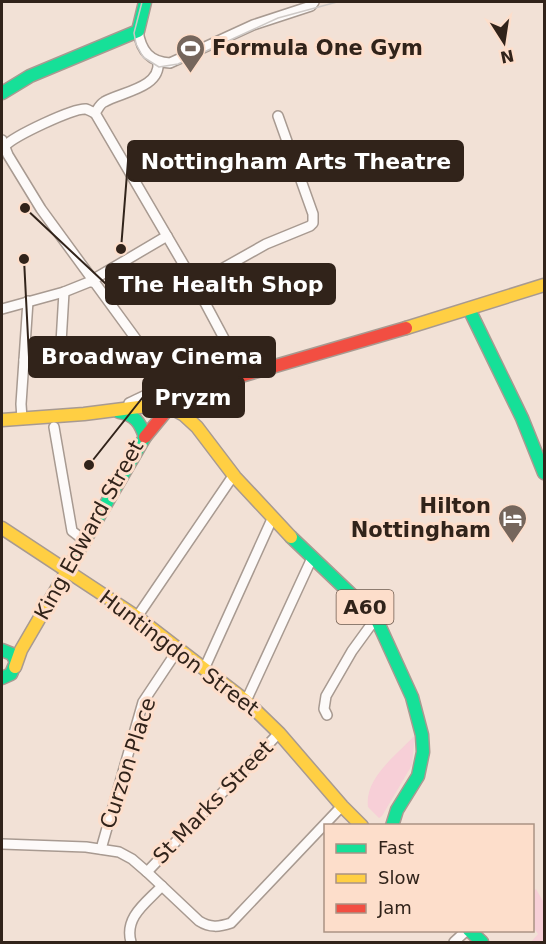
<svg xmlns="http://www.w3.org/2000/svg" width="546" height="944" font-family="'DejaVu Sans',sans-serif">
	<style>
		.grass { fill: #f7cfd7 }
		.lines { fill: none; stroke-linecap: round; stroke-linejoin: round }
		.street-casing { stroke: #a89a91; stroke-width: 12 }
		.fast-casing { stroke: #a89a91; stroke-width: 15 }
		.slow-casing { stroke: #a89a91; stroke-width: 15 }
		.jam-casing { stroke: #a89a91; stroke-width: 15 }
		.street { stroke: #fdfaf9; stroke-width: 9 }
		.fast { stroke: #16e098; stroke-width: 12 }
		.slow { stroke: #ffcf43; stroke-width: 12 }
		.jam { stroke: #f24e42; stroke-width: 12 }
		.tram { stroke: #cec9c6; stroke-width: 1.5 }
		.labels { text-anchor: middle; stroke-width: 6; stroke-linejoin: round; paint-order: stroke }
		.shield { fill: #fddecb; stroke: #6e5b4f; stroke-width: 1.5 }
		.shield-label { font-size: 20px; font-weight: bold; fill: #31231a }
		.poi-label { font-size: 21px; font-weight: bold; fill: #31231a; stroke: #fddecb; text-anchor: start }
		.street-label { font-size: 21px; fill: #31231a; stroke: #fddecb }
		.leader { fill: none; stroke: #31231a; stroke-width: 2 }
		.callout-dot { fill: #31231a; stroke: #fddecb; stroke-width: 2 }
		.callout { fill: #31231a; stroke: #31231a; stroke-width: 2 }
		.callout-label { font-size: 22px; text-anchor: middle; font-weight: bold; fill: #fff }
	</style>
	<rect width="100%" height="100%" fill="#f2e1d6"/>
	<!-- grass -->
	<g class="grass">
		<path d="M 415,735 L 412,765 L 382,816 L 379,818 L 368,807 C 364,778 397,755 415,735 Z"/>
		<polygon points="536,889 544,903 544,942 531,942 538,934 533,927 533,891"/>
	</g>
	<g class="lines">
		<defs>
			<g id="street">
				<path d="M 138,31 C 141,51 150,62 170,63 L 253,25 L 311,6 L 314,2"/>
				<polyline points="95,113 195,284 243,374"/>
				<path d="M 95,113 C 98,109 100,104 104,102 C 121,92 161,88 158,62"/>
				<path d="M 2,140 L 8,155 L 41,209 L 144,350 C 175,385 165,386 129,403"/>
				<path d="M 5,146 C 14,136 73,108 86,109 C 89,110 92,112 95,113"/>
				<polyline points="93,282 94,279 167,236"/>
				<polyline points="195,284 266,244 310,226 313,223 313,214 278,116"/>
				<polyline points="2,309 64,292 89,282 93,282"/>
				<polyline points="24,360 56,361 60,360 64,292"/>
				<polyline points="22,419 21,404 28,301"/>
				<polyline points="54,427 72,531 85,541"/>
				<polyline points="137,617 233,476"/>
				<polyline points="205,667 272,519"/>
				<polyline points="246,701 312,558"/>
				<polyline points="327,715 324,709 326,696 352,651 376,618"/>
				<path d="M 2,844 L 86,847 L 119,852 L 132,859 L 147,872 L 199,921 C 210,928 219,927 231,923 L 342,806"/>
				<polyline points="101,849 143,702 179,648"/>
				<polyline points="147,872 279,733"/>
				<path d="M 131,942 C 124,917 146,903 162,886"/>
				<polyline points="454,942 467,930"/>
			</g>
			<g id="fast">
				<polyline points="2,93 30,76 138,31 145,2"/>
				<polyline points="469,309 522,418 544,473"/>
				<polyline points="291,537 376,618 412,697 422,735 423,752 418,776 397,810 392,826"/>
				<path d="M 67,571 L 145,437 C 140,422 135,415 119,412"/>
				<polyline points="2,650 12,654 16,662 11,674 2,678"/>
				<polyline points="469,930 482,942"/>
			</g>
			<g id="slow">
				<polyline points="406,328 544,285"/>
				<polyline points="2,420 84,414 147,406 169,407 184,415 197,427 235,477 291,537"/>
				<polyline points="2,528 137,617 246,701 279,733 342,806 362,826"/>
				<polyline points="15,667 21,650 67,571"/>
			</g>
			<polyline id="jam" points="145,437 173,403 196,389 406,328"/>
		</defs>
		<!-- street casing -->
		<use href="#street" class="street-casing"/>
		<!-- fast casing -->
		<use href="#fast" class="fast-casing"/>
		<!-- slow casing -->
		<use href="#slow" class="slow-casing"/>
		<!-- jam casing -->
		<use href="#jam" class="jam-casing"/>
		<!-- street -->
		<use href="#street" class="street"/>
		<!-- fast -->
		<use href="#fast" class="fast"/>
		<!-- slow -->
		<use href="#slow" class="slow"/>
		<!-- jam -->
		<use href="#jam" class="jam"/>
		<!-- tram -->
		<polyline class="tram" points="142,2 134,33 136,44 143,57 159,67 178,64 278,18 337,2"/>
	</g>
	<!-- icons -->
	<defs>
		<symbol id="stadium-pin" viewBox="-11 -11 22 30"><path d="M0 17L-7.5 6A9.5 9.5 0 1 1 7.5 6Z" fill="#75665c" stroke="#fddecb"/><path d="M0-5a6.5 5 0 1 0 0 10a6.5 5 0 1 0 0-10ZM-3.5-1.8h7v3.6h-7Z" fill="#fff"/></symbol>
		<symbol id="hotel-pin" viewBox="-11 -11 22 30"><path d="M0 17L-7.5 6A9.5 9.5 0 1 1 7.5 6Z" fill="#75665c" stroke="#fddecb"/><path d="M-6-4.5h1.5V1H6V5H4.5V3h-9V5H-6ZM-4 0a1.8 1.8 0 1 1 3.6 0ZM.5 0V-2.5h3Q6-2.5 6 0Z" fill="#fff"/></symbol>
	</defs>
	<g fill-rule="evenodd">
		<use href="#stadium-pin" x="174" y="32" width="33" height="45"/>
		<use href="#hotel-pin" x="496" y="502" width="33" height="45"/>
	</g>
	<g class="labels">
		<!-- shield labels -->
		<rect class="shield" x="336.5" y="590" width="57" height="34" rx="4.5"/>
		<g class="shield-label">
			<text x="365" y="614">A60</text>
		</g>
		<!-- poi labels -->
		<g class="poi-label">
			<text x="212" y="55">Formula One Gym</text>
			<text x="491" y="513" text-anchor="end">Hilton<tspan x="491" dy="24">Nottingham</tspan></text>
		</g>
		<!-- street labels -->
		<g class="street-label">
			<text transform="translate(89 530) rotate(-61)" y="7">King Edward Street</text>
			<text transform="translate(179 653) rotate(37)" y="7">Huntingdon Street</text>
			<text transform="translate(128 763) rotate(-72)" y="7">Curzon Place</text>
			<text transform="translate(213 802) rotate(-46)" y="7">St Marks Street</text>
		</g>
	</g>
	<!-- callouts -->
	<path class="leader" d="M121 249L128 161M25 208L106 284M24 259L29 357M89 465L143 397"/>
	<g class="callout-dot">
		<circle cx="121" cy="249" r="6"/>
		<circle cx="25" cy="208" r="6"/>
		<circle cx="24" cy="259" r="6"/>
		<circle cx="89" cy="465" r="6"/>
	</g>
	<g class="callout">
		<rect x="128" y="141" width="335" height="40" rx="6"/>
		<rect x="106" y="264" width="229" height="40" rx="6"/>
		<rect x="29" y="337" width="246" height="40" rx="6"/>
		<rect x="143" y="377" width="101" height="40" rx="6"/>
	</g>
	<g class="callout-label">
		<text x="296" y="169">Nottingham Arts Theatre</text>
		<text x="221" y="292">The Health Shop</text>
		<text x="152" y="364">Broadway Cinema</text>
		<text x="193" y="405">Pryzm</text>
	</g>
	<!-- border -->
	<rect width="546" height="944" fill="none" stroke="#31231a" stroke-width="6"/>
	<!-- legend -->
	<rect x="324" y="824" width="210" height="108" fill="#fddecb" stroke="#ab9384" stroke-width="1.5"/>
	<rect x="336" y="844" width="30" height="9" fill="#16e098" stroke="#ab9384" stroke-width="1.5"/>
	<text x="378" y="854" font-size="18" fill="#31231a">Fast</text>
	<rect x="336" y="874" width="30" height="9" fill="#ffcf43" stroke="#ab9384" stroke-width="1.5"/>
	<text x="378" y="884" font-size="18" fill="#31231a">Slow</text>
	<rect x="336" y="904" width="30" height="9" fill="#f24e42" stroke="#ab9384" stroke-width="1.5"/>
	<text x="378" y="914" font-size="18" fill="#31231a">Jam</text>
	<!-- north arrow -->
	<g transform="translate(504 42) rotate(168)" stroke="#fddecb" stroke-width="4.5" paint-order="stroke">
	<path d="M0-4.5L10 22L0 15L-10 22Z" fill="#31231a"/>
	<text y="-9" font-size="16" font-weight="bold" text-anchor="middle" fill="#31231a">N</text>
	</g>
</svg>
